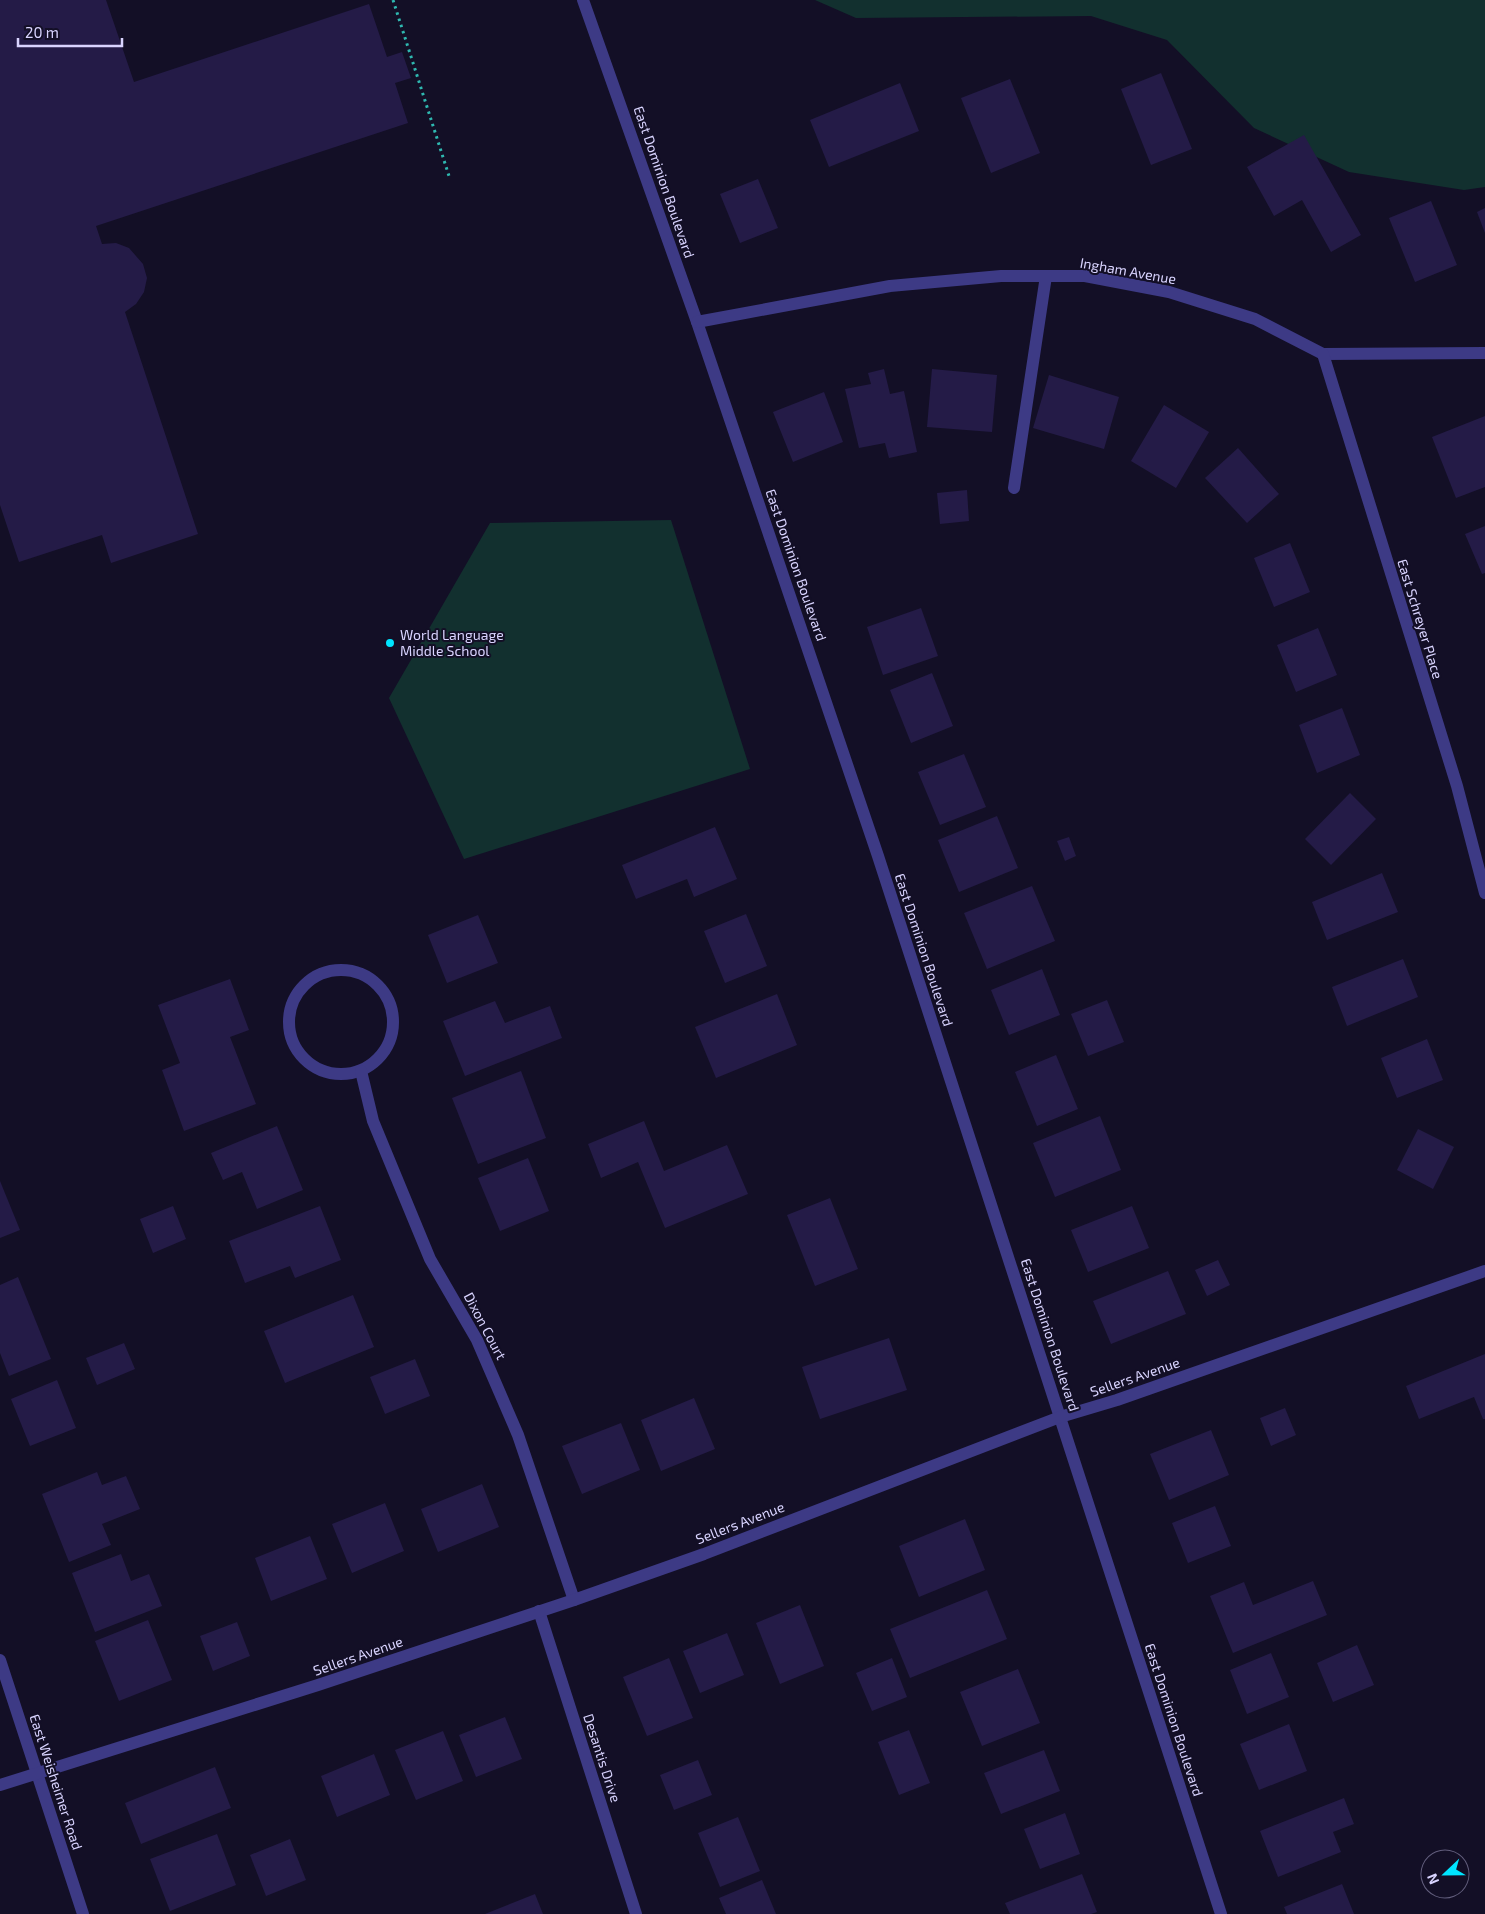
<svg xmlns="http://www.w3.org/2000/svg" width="1485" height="1914" font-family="'Exo 2',sans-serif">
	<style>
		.green { fill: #12302f }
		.building { fill: #241b47 }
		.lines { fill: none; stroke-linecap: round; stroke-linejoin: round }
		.path { stroke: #2fb8b0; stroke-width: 3; stroke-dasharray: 2.5 4; stroke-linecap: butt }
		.lane { stroke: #3d3a85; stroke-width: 12 }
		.street { stroke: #3d3a85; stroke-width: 12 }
		.poi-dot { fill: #00e5ff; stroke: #130f26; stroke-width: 2 }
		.labels { text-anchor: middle; stroke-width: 4; stroke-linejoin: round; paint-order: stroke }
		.street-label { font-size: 14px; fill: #d9d4ff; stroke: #130f26 }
		.poi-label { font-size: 14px; fill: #d9d4ff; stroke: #130f26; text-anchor: start }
	</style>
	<rect width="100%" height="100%" fill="#130f26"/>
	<!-- green -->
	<g class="green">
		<polygon points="815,0 1485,0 1485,187 1464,190 1349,172 1254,128 1167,40 1091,16 856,18"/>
		<polygon points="671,520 750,769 464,859 389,698 490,523"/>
	</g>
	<!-- building -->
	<g class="building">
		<polygon points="0,0 106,0 134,82 369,4 387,57 402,52 411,78 395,83 408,123 96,226 102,244 116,243 129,248 143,264 147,278 144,292 136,304 125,312 198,534 111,563 102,535 19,562 0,505"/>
		<polygon points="1161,73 1192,149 1151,165 1121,89"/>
		<polygon points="1010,79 1040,153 991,173 961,98"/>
		<polygon points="900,83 919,131 829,167 810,120"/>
		<polygon points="1304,135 1361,235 1331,252 1302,200 1274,216 1247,167"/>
		<polygon points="758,179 778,228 740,243 720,194"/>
		<polygon points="1431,201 1457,265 1415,282 1389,218"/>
		<polygon points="1485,208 1485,233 1477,212"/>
		<polygon points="884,369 890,394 904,391 917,452 889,458 885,443 859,448 845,389 871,384 868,373"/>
		<polygon points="932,369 997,375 992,432 927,427"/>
		<polygon points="1049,375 1119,397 1104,449 1033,428"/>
		<polygon points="824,392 843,442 793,462 773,412"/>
		<polygon points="1164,405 1209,432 1176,488 1131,461"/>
		<polygon points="1485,416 1485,487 1456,498 1432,437"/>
		<polygon points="1238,448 1279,494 1247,523 1205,478"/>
		<polygon points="967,490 969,521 940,524 937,493"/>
		<polygon points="1485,526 1485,573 1482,574 1465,534"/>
		<polygon points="1290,543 1310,592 1274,607 1254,558"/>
		<polygon points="921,608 938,656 883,675 867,627"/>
		<polygon points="1318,628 1337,675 1296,692 1277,645"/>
		<polygon points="932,673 953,726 911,743 890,690"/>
		<polygon points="1342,708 1360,755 1317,773 1299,725"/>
		<polygon points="964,754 986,807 940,825 918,772"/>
		<polygon points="1350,793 1376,819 1331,865 1305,839"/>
		<polygon points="997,816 1018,868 959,892 938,840"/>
		<polygon points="715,827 737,879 694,897 687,879 636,899 622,865"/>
		<polygon points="1069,837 1076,856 1065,861 1057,841"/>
		<polygon points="1382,873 1398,912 1327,940 1312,902"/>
		<polygon points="1032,886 1055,941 987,969 964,913"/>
		<polygon points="746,914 767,966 725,983 704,931"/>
		<polygon points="478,915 498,963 447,983 428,935"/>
		<polygon points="1403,959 1418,997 1347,1026 1332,987"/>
		<polygon points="1042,969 1060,1015 1009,1035 991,990"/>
		<polygon points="230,979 249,1030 230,1037 256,1104 184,1131 162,1070 180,1063 158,1005"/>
		<polygon points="777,994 797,1045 716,1078 695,1027"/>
		<polygon points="1107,1000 1124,1042 1088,1056 1071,1014"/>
		<polygon points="495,1001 505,1023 550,1006 562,1038 465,1076 443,1021"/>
		<polygon points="1427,1039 1443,1080 1397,1098 1381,1058"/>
		<polygon points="1056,1055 1078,1109 1037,1126 1015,1072"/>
		<polygon points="521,1071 546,1138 478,1164 452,1098"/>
		<polygon points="1100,1116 1121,1170 1055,1197 1033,1143"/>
		<polygon points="644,1121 664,1171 727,1145 748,1194 665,1228 638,1162 601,1178 588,1144"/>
		<polygon points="277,1126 303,1190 257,1209 242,1172 223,1180 211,1153"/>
		<polygon points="1418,1129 1454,1147 1433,1189 1397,1170"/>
		<polygon points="528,1158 549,1211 500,1231 478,1178"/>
		<polygon points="0,1181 20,1230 0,1238"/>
		<polygon points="830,1198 858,1269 815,1286 787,1215"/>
		<polygon points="173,1206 186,1239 153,1253 140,1219"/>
		<polygon points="320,1206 341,1260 295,1278 290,1266 245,1283 229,1241"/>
		<polygon points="1132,1206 1149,1248 1088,1272 1071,1230"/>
		<polygon points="1218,1260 1230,1285 1207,1296 1195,1270"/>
		<polygon points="1168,1271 1186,1314 1111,1344 1093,1301"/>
		<polygon points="18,1277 51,1359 9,1376 0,1353 0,1285"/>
		<polygon points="353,1295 374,1347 285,1383 264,1331"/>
		<polygon points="889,1338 907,1390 820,1419 802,1367"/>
		<polygon points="124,1343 135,1369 97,1385 86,1358"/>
		<polygon points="1485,1354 1485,1419 1483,1419 1474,1397 1419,1419 1406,1386"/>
		<polygon points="415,1359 430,1396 385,1414 370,1377"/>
		<polygon points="57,1380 76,1428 30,1446 11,1399"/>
		<polygon points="694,1398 715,1449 661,1471 641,1420"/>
		<polygon points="1285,1408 1296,1435 1271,1446 1260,1418"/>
		<polygon points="621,1423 640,1470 582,1494 562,1446"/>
		<polygon points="1211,1430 1229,1475 1169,1500 1150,1454"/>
		<polygon points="97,1472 102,1485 126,1476 140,1509 102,1524 111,1545 69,1562 42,1494"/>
		<polygon points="482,1484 499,1527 438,1552 421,1509"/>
		<polygon points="385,1503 404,1551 352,1573 332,1524"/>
		<polygon points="1215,1506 1231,1546 1188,1563 1172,1523"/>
		<polygon points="965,1519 985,1570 919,1597 899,1546"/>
		<polygon points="310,1536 327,1579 271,1601 255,1558"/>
		<polygon points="121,1554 131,1581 149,1574 162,1606 95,1632 72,1573"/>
		<polygon points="1313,1581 1327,1615 1233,1653 1210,1596 1244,1582 1253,1605"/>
		<polygon points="987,1590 1007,1639 910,1678 890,1629"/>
		<polygon points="800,1605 824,1666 780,1684 756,1623"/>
		<polygon points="148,1620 172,1680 119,1701 95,1641"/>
		<polygon points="237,1622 250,1656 213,1671 200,1636"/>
		<polygon points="727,1633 744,1675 700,1693 683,1651"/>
		<polygon points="1357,1645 1374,1685 1333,1702 1317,1663"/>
		<polygon points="1271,1653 1289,1697 1247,1714 1230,1670"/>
		<polygon points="669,1658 693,1718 647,1736 623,1677"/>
		<polygon points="892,1658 907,1697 872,1711 856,1673"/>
		<polygon points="1018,1669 1040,1723 982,1746 960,1692"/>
		<polygon points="505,1717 522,1759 476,1777 459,1735"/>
		<polygon points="1289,1724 1307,1771 1259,1790 1240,1744"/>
		<polygon points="909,1730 930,1783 899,1795 878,1742"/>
		<polygon points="443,1731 463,1781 416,1800 395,1750"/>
		<polygon points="1044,1750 1060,1791 1001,1814 984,1773"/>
		<polygon points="374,1754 390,1795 337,1817 321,1776"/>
		<polygon points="698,1760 712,1795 674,1810 660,1775"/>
		<polygon points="215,1767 231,1808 141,1844 125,1803"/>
		<polygon points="1344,1798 1354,1824 1333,1832 1341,1852 1278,1877 1260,1831"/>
		<polygon points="1065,1813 1080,1854 1040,1869 1024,1829"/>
		<polygon points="738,1817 760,1871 720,1887 698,1833"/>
		<polygon points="217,1834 236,1885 170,1911 150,1859"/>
		<polygon points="290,1839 306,1880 266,1896 250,1855"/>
		<polygon points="1082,1874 1097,1912 1091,1914 1010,1914 1005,1903"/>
		<polygon points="762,1880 776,1914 726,1914 719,1898"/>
		<polygon points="1342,1884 1354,1914 1287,1914 1284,1907"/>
		<polygon points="535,1894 543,1914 485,1914"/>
	</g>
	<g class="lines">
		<!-- path -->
		<polyline class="path" points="393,0 449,176"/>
		<!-- lane -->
		<polyline class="lane" points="1014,488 1046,276"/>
		<!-- street -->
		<g class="street">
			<polyline points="583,0 697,322 878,856 1221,1914"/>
			<polyline points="697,322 890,286 1001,276 1085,276 1169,292 1255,319 1323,354 1485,353"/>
			<polyline points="1323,354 1457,786 1485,893"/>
			<circle cx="341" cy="1022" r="52"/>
			<polyline points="361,1071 373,1121 430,1259 477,1340 518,1435 574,1600"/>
			<polyline points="539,1611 636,1914"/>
			<polyline points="0,1660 83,1914"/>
			<polyline points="0,1785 318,1685 574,1600 704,1554 1060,1417 1117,1400 1485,1271"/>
		</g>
	</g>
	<!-- markers -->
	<circle class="poi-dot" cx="390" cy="643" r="5"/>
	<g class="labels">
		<!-- street labels -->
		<g class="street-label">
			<text transform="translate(664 182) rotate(71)" y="5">East Dominion Boulevard</text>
			<text transform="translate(1128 271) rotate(10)" y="5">Ingham Avenue</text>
			<text transform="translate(796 565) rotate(71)" y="5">East Dominion Boulevard</text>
			<text transform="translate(1420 619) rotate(73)" y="5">East Schreyer Place</text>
			<text transform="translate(924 950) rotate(72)" y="5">East Dominion Boulevard</text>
			<text transform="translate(485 1326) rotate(62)" y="5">Dixon Court</text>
			<text transform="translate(1050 1335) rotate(72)" y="5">East Dominion Boulevard</text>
			<text transform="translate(1135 1377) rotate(-19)" y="5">Sellers Avenue</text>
			<text transform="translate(740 1523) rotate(-21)" y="5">Sellers Avenue</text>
			<text transform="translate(358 1656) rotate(-19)" y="5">Sellers Avenue</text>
			<text transform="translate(1174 1720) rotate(72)" y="5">East Dominion Boulevard</text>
			<text transform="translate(602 1758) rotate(72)" y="5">Desantis Drive</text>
			<text transform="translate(56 1782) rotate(72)" y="5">East Weisheimer Road</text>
		</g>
		<!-- poi labels -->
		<g class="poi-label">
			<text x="400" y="640">World Language<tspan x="400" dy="16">Middle School</tspan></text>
		</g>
	</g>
	<!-- north arrow -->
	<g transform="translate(1445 1874) rotate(248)"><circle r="24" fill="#130f26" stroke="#625e7d"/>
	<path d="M0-4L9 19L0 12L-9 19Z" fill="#00e5ff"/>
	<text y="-8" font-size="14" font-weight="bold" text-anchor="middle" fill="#d9d4ff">N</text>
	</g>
	<!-- scale -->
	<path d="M18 38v8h104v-8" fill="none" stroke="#d9d4ff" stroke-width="2.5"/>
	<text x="25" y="38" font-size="15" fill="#d9d4ff" stroke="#130f26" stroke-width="4" paint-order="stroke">20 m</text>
</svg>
